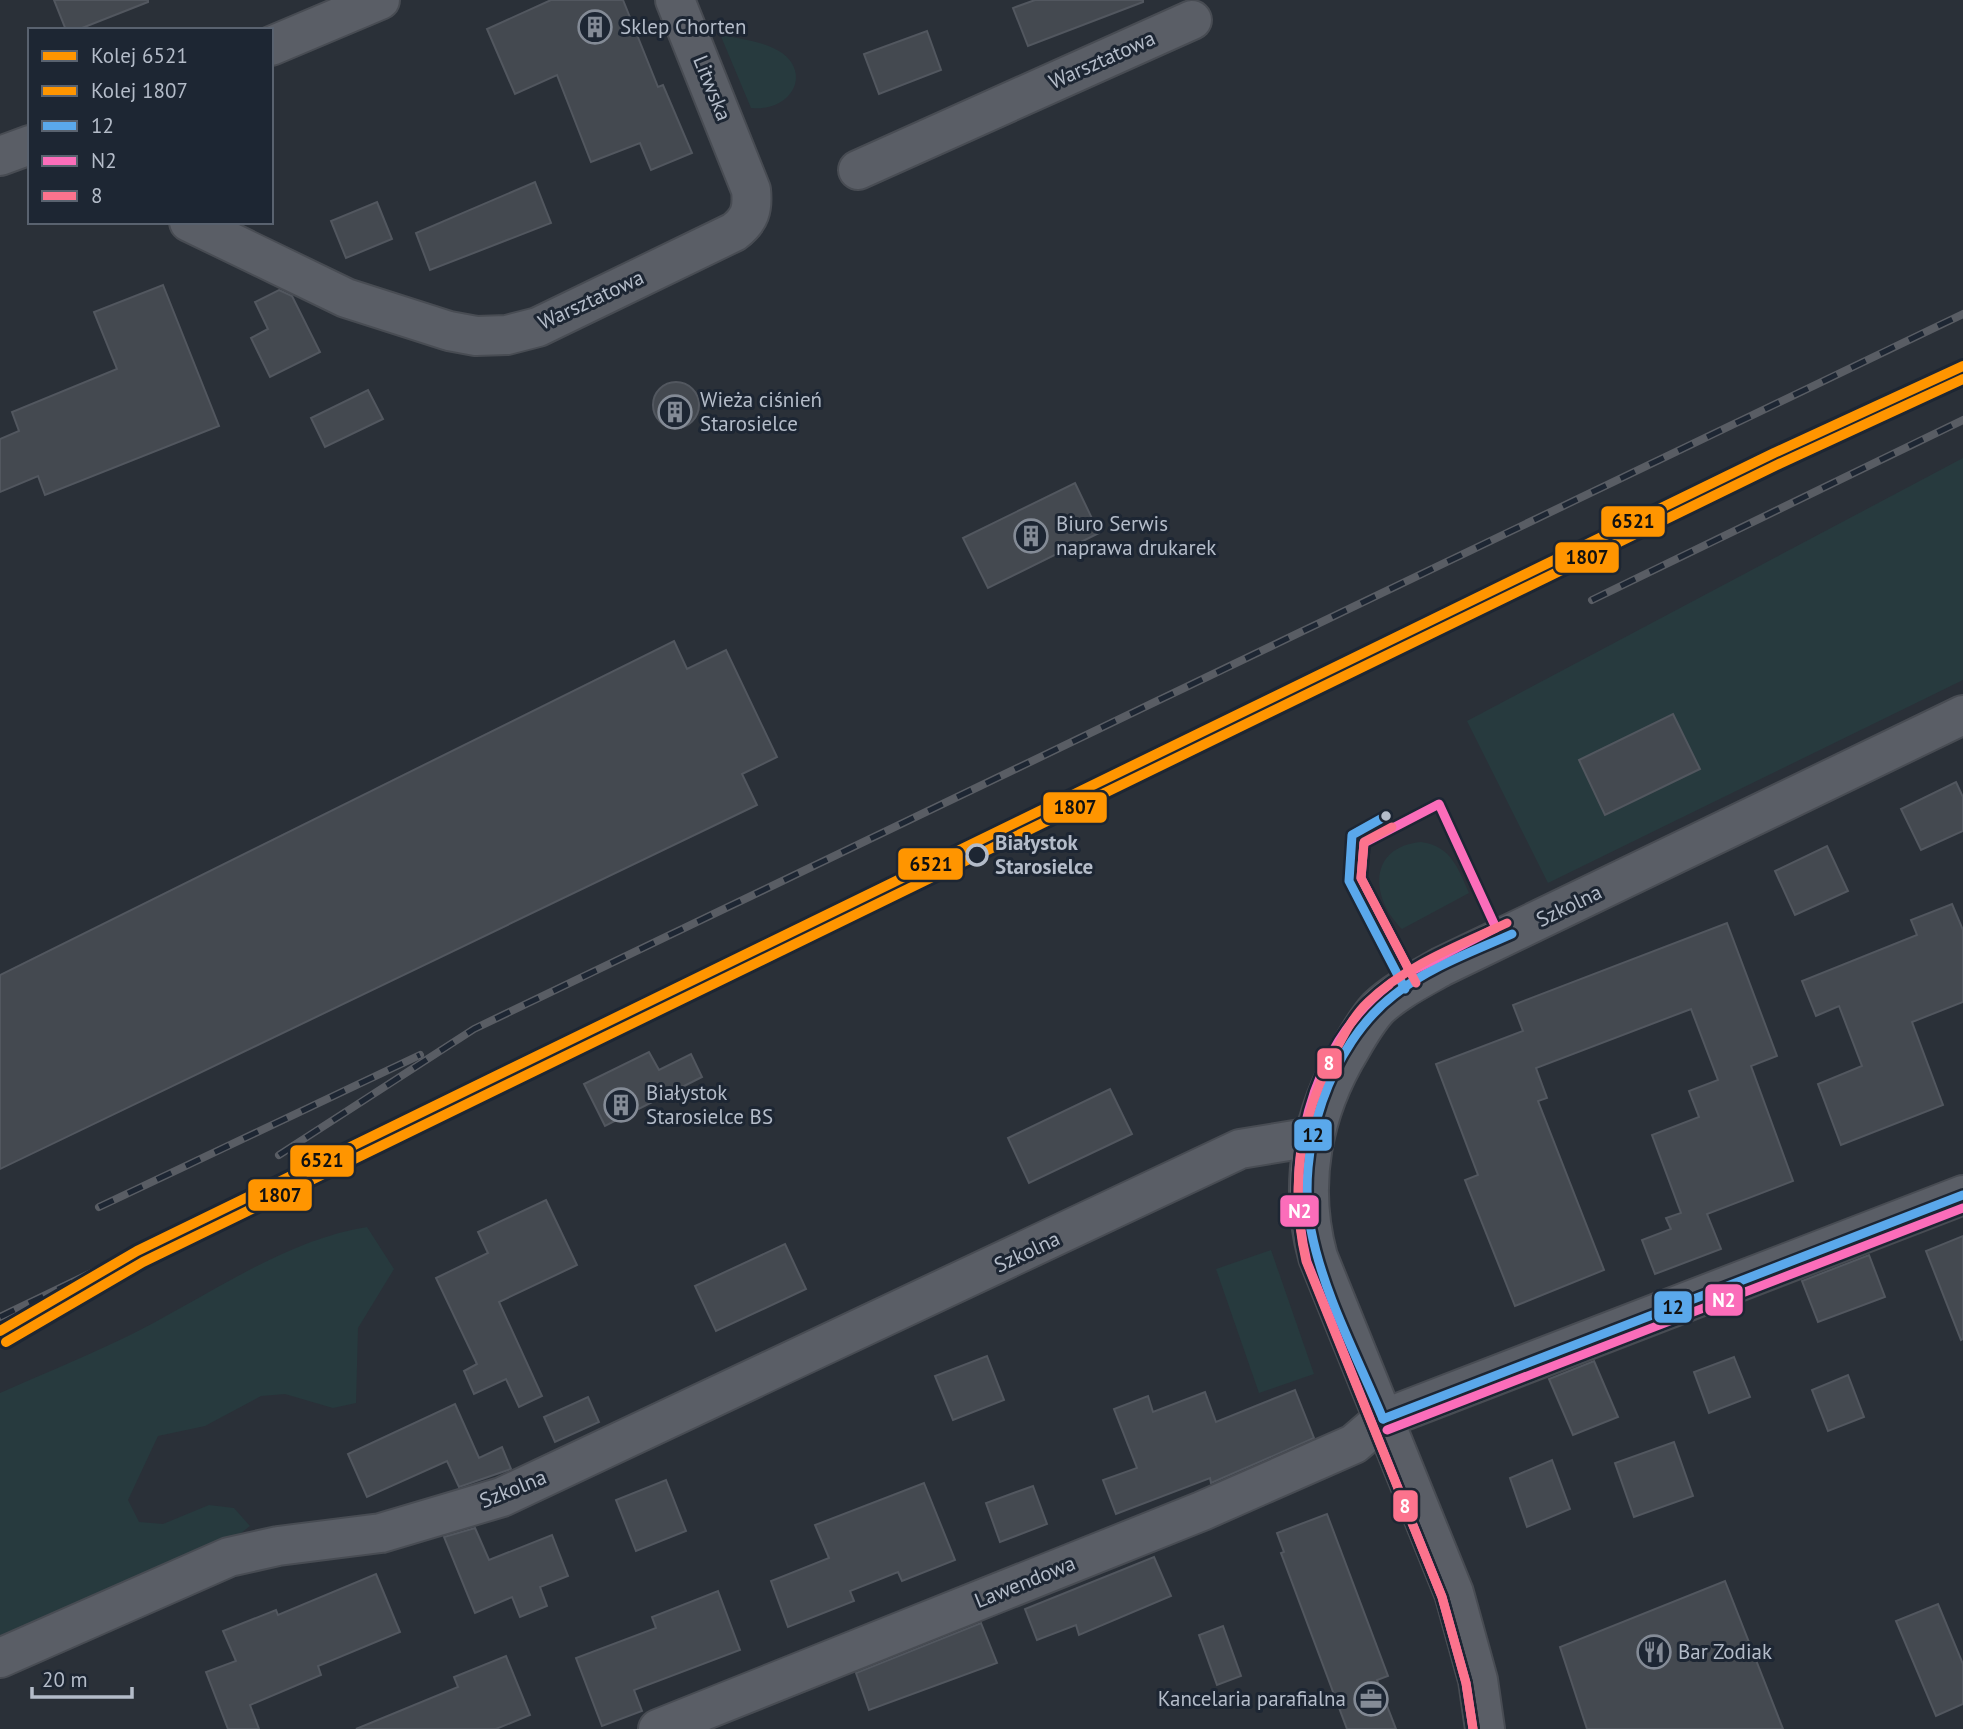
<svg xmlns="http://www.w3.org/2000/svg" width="1963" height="1729" font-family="'PT Sans',sans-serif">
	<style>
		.green { fill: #273a3e }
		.building { fill: #444950; stroke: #52575f; stroke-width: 2 }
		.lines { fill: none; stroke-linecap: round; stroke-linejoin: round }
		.minor-casing { stroke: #484c53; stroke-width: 42 }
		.tertiary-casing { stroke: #484c53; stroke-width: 42 }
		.minor { stroke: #5a5e66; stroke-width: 38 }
		.tertiary { stroke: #5a5e66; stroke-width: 38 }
		.rail-casing { stroke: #595d64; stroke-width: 8 }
		.rail { stroke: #1d2633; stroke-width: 5; stroke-dasharray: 16; stroke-linecap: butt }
		.bus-1-casing { stroke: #1d2633; stroke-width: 14 }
		.bus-2-casing { stroke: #1d2633; stroke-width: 14 }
		.bus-3-casing { stroke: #1d2633; stroke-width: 14 }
		.bus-1 { stroke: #5aa8eb; stroke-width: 9 }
		.bus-2 { stroke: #fb6dba; stroke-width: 9 }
		.bus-3 { stroke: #fc738d; stroke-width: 9 }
		.rail-1-casing { stroke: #1d2633; stroke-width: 16 }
		.rail-2-casing { stroke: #1d2633; stroke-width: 16 }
		.rail-1 { stroke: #ff9500; stroke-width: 10 }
		.rail-2 { stroke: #ff9500; stroke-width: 10 }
		.bus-dot { fill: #b4bcc9; stroke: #1d2633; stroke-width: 2.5 }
		.stop-dot { fill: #1d2633; stroke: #b4bcc9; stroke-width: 3.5 }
		.labels { text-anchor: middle; stroke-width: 6; stroke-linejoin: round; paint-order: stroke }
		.poi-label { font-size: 21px; fill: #b4bcc9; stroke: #1d2633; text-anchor: start }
		.street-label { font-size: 21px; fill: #b4bcc9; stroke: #1d2633 }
		.stop-label { font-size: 21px; font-weight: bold; fill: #b4bcc9; stroke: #1d2633; text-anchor: start }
		.line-badge { stroke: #1d2633; stroke-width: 2.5 }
		.badge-label { font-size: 19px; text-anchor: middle; font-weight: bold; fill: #fff }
		.pale-badge-label { font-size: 19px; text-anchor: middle; font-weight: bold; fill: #111 }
	</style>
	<rect width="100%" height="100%" fill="#2a3038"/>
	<!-- green -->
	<g class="green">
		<path d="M 720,34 C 738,39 763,41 779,51 C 813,72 792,112 751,108 Z"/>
		<polygon points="1963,458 1963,680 1548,883 1467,721"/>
		<path d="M 1421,842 C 1451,846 1458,868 1469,893 L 1402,929 C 1370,897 1368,847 1421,842 Z"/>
		<path d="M 367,1227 L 394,1269 L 358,1328 L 356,1403 L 333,1408 L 285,1394 L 261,1396 L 205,1426 L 158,1436 L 128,1500 L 139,1522 L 163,1524 L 209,1505 L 234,1508 L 250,1526 L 217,1552 L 0,1642 L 0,1393 C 47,1372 95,1353 140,1330 C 212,1293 286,1240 367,1227 Z"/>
		<polygon points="1271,1250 1314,1374 1259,1393 1216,1269"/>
	</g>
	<!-- building -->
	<g class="building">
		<polygon points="54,0 148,0 148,2 77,30 66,30"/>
		<polygon points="551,0 623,0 658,87 663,85 692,153 651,170 640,143 591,162 557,75 515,94 487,29"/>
		<polygon points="1035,0 1143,0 1143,2 1028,46 1013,8"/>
		<polygon points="927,31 941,70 879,94 864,54"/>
		<polygon points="535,182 551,223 430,270 416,233"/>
		<polygon points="377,202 392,239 346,258 331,221"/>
		<polygon points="163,285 219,426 45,495 38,476 0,492 0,439 19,431 12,412 117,369 94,312"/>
		<polygon points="279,290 292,296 320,352 270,377 251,338 268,329 255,302"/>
		<circle cx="676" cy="405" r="23"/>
		<polygon points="368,390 383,419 325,447 311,418"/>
		<polygon points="1075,483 1099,533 988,588 963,538"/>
		<polygon points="674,641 687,669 726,650 777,757 742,774 757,805 0,1169 0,975"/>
		<polygon points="1673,714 1700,769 1605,815 1579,760"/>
		<polygon points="1956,782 1963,797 1963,831 1921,850 1901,809"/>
		<polygon points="1827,846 1848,891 1795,915 1775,871"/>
		<polygon points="1952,904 1963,930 1963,1002 1912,1022 1943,1105 1841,1145 1818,1084 1862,1066 1839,1006 1816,1016 1802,981 1917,935 1911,920"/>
		<polygon points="1727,923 1777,1056 1751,1066 1793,1181 1707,1214 1721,1249 1655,1274 1642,1240 1671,1229 1666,1218 1681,1213 1652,1135 1699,1117 1689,1091 1718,1080 1691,1009 1536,1068 1547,1098 1538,1101 1604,1270 1515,1306 1465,1180 1478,1175 1436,1064 1523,1031 1513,1005"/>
		<polygon points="649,1052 659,1070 691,1054 702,1077 605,1126 584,1084"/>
		<polygon points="1110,1089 1132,1134 1029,1183 1008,1138"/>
		<polygon points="546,1200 577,1265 499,1302 542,1396 519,1407 506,1379 474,1394 464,1371 477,1364 436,1278 488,1253 478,1232"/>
		<polygon points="1963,1236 1963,1339 1961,1340 1926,1251"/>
		<polygon points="785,1244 806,1289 716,1331 695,1286"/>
		<polygon points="1869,1255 1885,1297 1818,1322 1802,1281"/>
		<polygon points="987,1356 1004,1400 953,1420 935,1376"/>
		<polygon points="1734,1357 1750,1397 1709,1413 1694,1372"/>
		<polygon points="1594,1361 1618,1417 1573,1435 1549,1379"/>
		<polygon points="1848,1375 1864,1417 1828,1431 1812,1390"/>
		<polygon points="1295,1390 1314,1438 1211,1483 1210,1478 1116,1514 1103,1480 1137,1468 1114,1409 1148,1396 1153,1412 1205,1392 1216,1422"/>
		<polygon points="588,1397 599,1422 555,1442 544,1417"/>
		<polygon points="455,1404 479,1458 502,1447 511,1469 459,1487 447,1461 367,1497 348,1454"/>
		<polygon points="1674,1442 1693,1496 1634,1517 1615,1463"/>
		<polygon points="1552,1460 1570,1509 1527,1527 1510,1478"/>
		<polygon points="666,1480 686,1531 636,1551 616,1500"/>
		<polygon points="924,1483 955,1560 902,1581 898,1572 850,1591 854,1601 788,1627 771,1581 829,1558 815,1525"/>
		<polygon points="1033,1486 1047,1524 1000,1542 986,1503"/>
		<polygon points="1327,1514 1388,1676 1377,1680 1396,1729 1347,1729 1281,1553 1284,1552 1277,1533"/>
		<polygon points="475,1528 489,1560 552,1535 568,1576 540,1587 547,1606 520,1617 512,1597 475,1613 444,1537"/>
		<polygon points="1154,1557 1171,1596 1079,1635 1076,1625 1037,1640 1025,1609"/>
		<polygon points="376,1574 400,1632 318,1666 321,1675 250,1705 259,1729 228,1729 206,1672 236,1661 223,1631 276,1610 278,1615"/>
		<polygon points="1725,1581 1783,1729 1587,1729 1560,1647"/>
		<polygon points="718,1591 740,1650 634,1690 642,1711 602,1726 576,1658 656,1628 652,1617"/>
		<polygon points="1938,1604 1963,1664 1963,1704 1936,1716 1896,1621"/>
		<polygon points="981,1623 997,1663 869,1710 856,1673"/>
		<polygon points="1223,1626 1241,1676 1217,1685 1199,1635"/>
		<polygon points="506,1656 530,1715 496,1729 356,1729 458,1687 454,1677"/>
	</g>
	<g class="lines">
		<defs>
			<g id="minor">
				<polyline points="858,170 1192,20"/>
				<path d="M 189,222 L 346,298 L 449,331 L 476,336 L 507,335 L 538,327 L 734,232 C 750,220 753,209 751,190 L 675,0"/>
				<polyline points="0,1658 229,1557 278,1546 381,1533 502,1497 1240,1149 1313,1137"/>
				<polyline points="658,1729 1202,1511 1354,1444 1383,1419 1963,1195"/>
				<path d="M 1485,1729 L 1478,1680 L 1454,1593 L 1318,1257 C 1298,1184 1312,1112 1351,1048 C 1359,1034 1367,1020 1378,1008 C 1396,991 1420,979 1441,967 L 1963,715"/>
			</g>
			<g id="tertiary">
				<polyline points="271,46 380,0"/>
				<polyline points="0,156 30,145"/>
			</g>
		</defs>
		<!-- minor casing -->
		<use href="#minor" class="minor-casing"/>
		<!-- tertiary casing -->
		<use href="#tertiary" class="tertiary-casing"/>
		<!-- minor -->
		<use href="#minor" class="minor"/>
		<!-- tertiary -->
		<use href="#tertiary" class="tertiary"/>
		<defs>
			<g id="rail">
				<polyline points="1592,600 1963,420"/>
				<polyline points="279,1155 474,1029 1963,314"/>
				<polyline points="99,1207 420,1055"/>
				<polyline points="0,1317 137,1251"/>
			</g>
		</defs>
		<!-- rail casing -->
		<use href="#rail" class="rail-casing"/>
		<!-- rail -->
		<use href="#rail" class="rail"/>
		<defs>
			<g id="bus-1">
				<polyline points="1386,816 1352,835 1349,881 1405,989"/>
				<polyline points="1383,1419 1963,1195"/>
				<path d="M 1383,1419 C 1358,1358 1324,1296 1311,1230 C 1295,1151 1329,1045 1394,995 C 1429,967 1472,952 1512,934"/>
			</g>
			<g id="bus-2">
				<polygon points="1439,804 1496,928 1410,972 1361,878 1364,843"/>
				<path d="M 1389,985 C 1308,1047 1283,1166 1307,1262 L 1442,1597 L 1466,1683 L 1473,1729"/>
				<polyline points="1387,1430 1963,1208"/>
			</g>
			<g id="bus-3">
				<polyline points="1392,827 1364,842 1361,878 1416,983"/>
				<path d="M 1473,1729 L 1466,1683 L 1442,1597 L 1306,1261 C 1289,1186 1299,1117 1336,1050 C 1345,1033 1354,1015 1368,1002 C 1406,965 1460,945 1507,923"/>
			</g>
		</defs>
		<!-- bus-1 casing -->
		<use href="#bus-1" class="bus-1-casing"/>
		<!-- bus-2 casing -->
		<use href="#bus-2" class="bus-2-casing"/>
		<!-- bus-3 casing -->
		<use href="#bus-3" class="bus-3-casing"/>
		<!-- bus-1 -->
		<use href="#bus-1" class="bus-1"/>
		<!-- bus-2 -->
		<use href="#bus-2" class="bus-2"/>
		<!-- bus-3 -->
		<use href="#bus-3" class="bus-3"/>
		<defs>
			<polyline id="rail-1" points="0,1331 137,1251 1774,453 1963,366"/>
			<polyline id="rail-2" points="6,1342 143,1262 1779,464 1963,379"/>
		</defs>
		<!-- rail-1 casing -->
		<use href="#rail-1" class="rail-1-casing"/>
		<!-- rail-2 casing -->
		<use href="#rail-2" class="rail-2-casing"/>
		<!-- rail-1 -->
		<use href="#rail-1" class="rail-1"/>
		<!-- rail-2 -->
		<use href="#rail-2" class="rail-2"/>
	</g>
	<!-- icons -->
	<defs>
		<symbol id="building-ring" viewBox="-11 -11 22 22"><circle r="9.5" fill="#1d2633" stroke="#848b96" stroke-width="1.5"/><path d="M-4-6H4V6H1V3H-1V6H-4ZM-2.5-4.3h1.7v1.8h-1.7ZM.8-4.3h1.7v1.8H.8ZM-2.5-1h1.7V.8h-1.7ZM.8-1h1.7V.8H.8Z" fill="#848b96"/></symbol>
		<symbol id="restaurant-ring" viewBox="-11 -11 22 22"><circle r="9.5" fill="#1d2633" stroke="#848b96" stroke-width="1.5"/><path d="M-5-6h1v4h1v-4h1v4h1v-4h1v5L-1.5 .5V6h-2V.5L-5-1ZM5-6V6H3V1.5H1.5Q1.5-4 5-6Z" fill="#848b96"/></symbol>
		<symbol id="office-ring" viewBox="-11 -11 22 22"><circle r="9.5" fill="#1d2633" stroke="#848b96" stroke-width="1.5"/><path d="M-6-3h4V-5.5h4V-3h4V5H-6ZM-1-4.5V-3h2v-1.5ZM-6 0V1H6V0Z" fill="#848b96"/></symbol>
	</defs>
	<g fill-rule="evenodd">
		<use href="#building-ring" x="576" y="8" width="38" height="38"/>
		<use href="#building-ring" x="656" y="393" width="38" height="38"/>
		<use href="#building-ring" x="1012" y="517" width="38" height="38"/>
		<use href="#building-ring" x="602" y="1086" width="38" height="38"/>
		<use href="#restaurant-ring" x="1635" y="1633" width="38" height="38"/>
		<use href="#office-ring" x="1352" y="1680" width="38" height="38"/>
	</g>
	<!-- markers -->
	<circle class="bus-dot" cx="1386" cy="816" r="6"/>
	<circle class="stop-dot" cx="977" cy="855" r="10"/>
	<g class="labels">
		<!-- poi labels -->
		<g class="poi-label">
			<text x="620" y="34">Sklep Chorten</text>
			<text x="700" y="407">Wieża ciśnień<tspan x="700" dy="24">Starosielce</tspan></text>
			<text x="1056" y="531">Biuro Serwis<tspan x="1056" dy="24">naprawa drukarek</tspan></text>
			<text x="646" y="1100">Białystok<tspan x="646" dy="24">Starosielce BS</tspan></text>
			<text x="1678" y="1659">Bar Zodiak</text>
			<text x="1346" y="1706" text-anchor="end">Kancelaria parafialna</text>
		</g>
		<!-- street labels -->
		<g class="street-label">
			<text transform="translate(1102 60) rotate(-24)" y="7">Warsztatowa</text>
			<text transform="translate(712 88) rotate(68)" y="7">Litwska</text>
			<text transform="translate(591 300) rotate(-25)" y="7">Warsztatowa</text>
			<text transform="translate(1569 906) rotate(-26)" y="7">Szkolna</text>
			<text transform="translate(1027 1252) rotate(-25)" y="7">Szkolna</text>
			<text transform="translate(513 1489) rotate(-22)" y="7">Szkolna</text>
			<text transform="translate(1025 1582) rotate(-22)" y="7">Lawendowa</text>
		</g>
		<!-- stop labels -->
		<g class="stop-label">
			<text x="995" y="850">Białystok<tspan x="995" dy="24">Starosielce</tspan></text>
		</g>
	</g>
	<g class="line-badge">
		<rect x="1600" y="505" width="66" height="33" rx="7" fill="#ff9500"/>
		<rect x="1554" y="541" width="66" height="33" rx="7" fill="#ff9500"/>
		<rect x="1042" y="791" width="66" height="33" rx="7" fill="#ff9500"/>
		<rect x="897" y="847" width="67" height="34" rx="7" fill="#ff9500"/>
		<rect x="1316" y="1047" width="27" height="33" rx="7" fill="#fc738d"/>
		<rect x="1293" y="1118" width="40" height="34" rx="7" fill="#5aa8eb"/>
		<rect x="289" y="1144" width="66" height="34" rx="7" fill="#ff9500"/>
		<rect x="247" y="1178" width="66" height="34" rx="7" fill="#ff9500"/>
		<rect x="1279" y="1194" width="41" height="34" rx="7" fill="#fb6dba"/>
		<rect x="1704" y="1283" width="40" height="34" rx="7" fill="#fb6dba"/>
		<rect x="1653" y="1290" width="40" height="34" rx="7" fill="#5aa8eb"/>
		<rect x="1392" y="1489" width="27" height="34" rx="7" fill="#fc738d"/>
	</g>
	<g class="badge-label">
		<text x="1329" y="1070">8</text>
		<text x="1300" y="1218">N2</text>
		<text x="1724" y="1307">N2</text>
		<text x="1405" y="1513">8</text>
	</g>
	<g class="pale-badge-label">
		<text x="1633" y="528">6521</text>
		<text x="1587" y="564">1807</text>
		<text x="1075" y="814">1807</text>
		<text x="931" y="871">6521</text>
		<text x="1313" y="1142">12</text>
		<text x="322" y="1167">6521</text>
		<text x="280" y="1202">1807</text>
		<text x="1673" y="1314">12</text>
	</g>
	<!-- legend -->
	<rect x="28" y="28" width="245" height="196" fill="#1d2633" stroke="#59626f" stroke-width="2"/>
	<rect x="42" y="51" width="35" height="10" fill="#ff9500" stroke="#59626f" stroke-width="2"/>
	<text x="91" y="63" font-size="21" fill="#b4bcc9">Kolej 6521</text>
	<rect x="42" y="86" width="35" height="10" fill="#ff9500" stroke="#59626f" stroke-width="2"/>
	<text x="91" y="98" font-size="21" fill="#b4bcc9">Kolej 1807</text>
	<rect x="42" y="121" width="35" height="10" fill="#5aa8eb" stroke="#59626f" stroke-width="2"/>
	<text x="91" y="133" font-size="21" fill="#b4bcc9">12</text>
	<rect x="42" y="156" width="35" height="10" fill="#fb6dba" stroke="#59626f" stroke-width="2"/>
	<text x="91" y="168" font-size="21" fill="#b4bcc9">N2</text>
	<rect x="42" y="191" width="35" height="10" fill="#fc738d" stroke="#59626f" stroke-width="2"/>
	<text x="91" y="203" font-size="21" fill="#b4bcc9">8</text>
	<!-- scale -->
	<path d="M32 1687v10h100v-10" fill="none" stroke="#b4bcc9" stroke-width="3.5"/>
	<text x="42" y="1687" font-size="21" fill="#b4bcc9" stroke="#1d2633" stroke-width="5" paint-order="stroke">20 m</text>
</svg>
